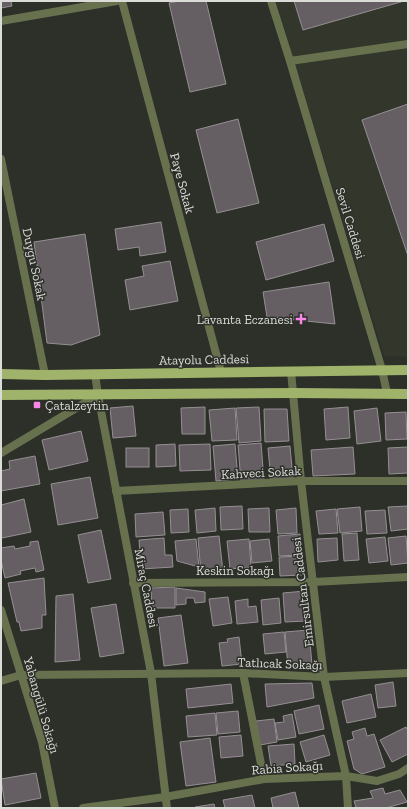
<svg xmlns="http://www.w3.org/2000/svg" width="409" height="809" font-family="'Zilla Slab',serif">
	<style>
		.built { fill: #33372b }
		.building { fill: #655f64; stroke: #958f93 }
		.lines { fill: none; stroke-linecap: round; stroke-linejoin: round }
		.minor { stroke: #67714e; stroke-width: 8 }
		.primary { stroke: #a0b36a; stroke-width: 10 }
		.poi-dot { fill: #f987e9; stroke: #2d2f29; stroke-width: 1.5 }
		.labels { text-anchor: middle; stroke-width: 3; stroke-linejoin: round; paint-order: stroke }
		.street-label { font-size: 13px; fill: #dbdcd8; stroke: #2d2f29 }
		.poi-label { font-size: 13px; fill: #dbdcd8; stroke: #2d2f29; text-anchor: end }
	</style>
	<rect width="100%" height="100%" fill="#2d2f29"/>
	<!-- built -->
	<polygon class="built" points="276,1 408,1 408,357 384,356"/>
	<!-- building -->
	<g class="building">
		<polygon points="1,1 11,1 12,6 1,8"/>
		<polygon points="179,1 206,1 226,84 190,92 169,3"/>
		<polygon points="294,1 404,1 303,30"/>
		<polygon points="408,104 408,256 362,120"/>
		<polygon points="238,119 259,203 217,213 196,130"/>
		<polygon points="161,222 166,252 140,256 139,247 118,250 115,229"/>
		<polygon points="324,224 334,261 266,280 256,242"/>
		<polygon points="85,234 100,335 71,345 47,343 34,242"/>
		<polygon points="170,261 178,301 130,310 125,280 144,276 142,266"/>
		<polygon points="329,282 335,324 267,317 263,292"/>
		<polygon points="133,406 136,436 113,438 110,408"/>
		<polygon points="205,407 205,434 182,434 181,408"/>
		<polygon points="259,407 261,441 239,443 236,408"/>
		<polygon points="348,407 350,438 326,440 324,409"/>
		<polygon points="235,408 237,440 212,441 209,410"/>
		<polygon points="377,408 381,441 357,444 354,411"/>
		<polygon points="264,409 287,409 289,441 265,442"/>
		<polygon points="406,412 407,439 386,440 385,413"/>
		<polygon points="81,431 88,461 49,470 42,440"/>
		<polygon points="261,443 264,480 241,482 238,445"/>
		<polygon points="175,444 176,466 156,467 156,445"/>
		<polygon points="210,444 211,470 180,471 179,445"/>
		<polygon points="235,444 238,479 216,481 213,446"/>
		<polygon points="290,446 293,479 271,481 268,448"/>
		<polygon points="353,447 355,474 313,476 311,450"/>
		<polygon points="408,447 408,473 389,474 388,448"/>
		<rect x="126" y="448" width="23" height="19"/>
		<polygon points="35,456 40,484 1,491 1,471 10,469 9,461"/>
		<polygon points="90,477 98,518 58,525 51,484"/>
		<polygon points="24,499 31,532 2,538 1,536 1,505"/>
		<polygon points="242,506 243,529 221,530 220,507"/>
		<polygon points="408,506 408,529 391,531 388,507"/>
		<polygon points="360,507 362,531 340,533 337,509"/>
		<polygon points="215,508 216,531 197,533 195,510"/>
		<polygon points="269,508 270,532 249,532 248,509"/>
		<polygon points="296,508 297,533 278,534 276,510"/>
		<polygon points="188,509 189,532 171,533 170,510"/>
		<polygon points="336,509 338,533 319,534 316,511"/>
		<polygon points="385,510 387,533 367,534 365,511"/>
		<polygon points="163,512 165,535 136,537 135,514"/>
		<polygon points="101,530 111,579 88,583 78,535"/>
		<polygon points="357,533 359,560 344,561 342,534"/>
		<polygon points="300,534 301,555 279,556 278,536"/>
		<polygon points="219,536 223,571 201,573 198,538"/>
		<polygon points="406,536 408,563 391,565 388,538"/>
		<polygon points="385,537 388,561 369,563 366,539"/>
		<polygon points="164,538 165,555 172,555 173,567 141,569 139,540"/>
		<polygon points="337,538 338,560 318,562 317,539"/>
		<polygon points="196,539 199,567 177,561 175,541"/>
		<polygon points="249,539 251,567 230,569 227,541"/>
		<polygon points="269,539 272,561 252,563 250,541"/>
		<polygon points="38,541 44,570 36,572 35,568 20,571 21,574 5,578 1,560 1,548 14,546 15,549 30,546 30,542"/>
		<polygon points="301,556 302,575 280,576 279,557"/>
		<polygon points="44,578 46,615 42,615 42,628 21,631 19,622 17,622 8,583"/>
		<polygon points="175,587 175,608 152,608 151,588"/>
		<polygon points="176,588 205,592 205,602 195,603 194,598 186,598 186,604 176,605"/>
		<polygon points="305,591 307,621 285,622 283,593"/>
		<polygon points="73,594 80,660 55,662 56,596"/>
		<polygon points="228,597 232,623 213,626 209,599"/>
		<polygon points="279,598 281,623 263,625 261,600"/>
		<polygon points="248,599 248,607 256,606 258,622 237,624 235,601"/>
		<polygon points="116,604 124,653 100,657 91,608"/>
		<polygon points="181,615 188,663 164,666 158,618"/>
		<polygon points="309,630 312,665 288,667 285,632"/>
		<polygon points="284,632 286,652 265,654 263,634"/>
		<polygon points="239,637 242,664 222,666 219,643 228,642 227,639"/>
		<polygon points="393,682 396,706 378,708 375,685"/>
		<polygon points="312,683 314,698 267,707 265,684"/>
		<polygon points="231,684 233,703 188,708 186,689"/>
		<polygon points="371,694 376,717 347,723 342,701"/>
		<polygon points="319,705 324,729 299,734 294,711"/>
		<polygon points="238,711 240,732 218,734 216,713"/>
		<polygon points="215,713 217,735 188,737 186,716"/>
		<polygon points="292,714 296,737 278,740 275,723 284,722 283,716"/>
		<polygon points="274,719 277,742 260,745 256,721"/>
		<polygon points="406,727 408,731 408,754 392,762 380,740"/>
		<polygon points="365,728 367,736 374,734 385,767 362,774 354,769 347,741 354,739 352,732"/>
		<polygon points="241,735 243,756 221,758 219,737"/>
		<polygon points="324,735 330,755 306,762 300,742"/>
		<polygon points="210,738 216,782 186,786 180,742"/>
		<polygon points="294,744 295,764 271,766 268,746"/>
		<polygon points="36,773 41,798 5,805 1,779"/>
		<polygon points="383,788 385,794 400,790 407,802 386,808 356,808 354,801 373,798 370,791"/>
		<polygon points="295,792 299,808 273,808 271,798"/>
		<polygon points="252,795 255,808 225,808 223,800"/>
		<polygon points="214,804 215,808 195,808 195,807"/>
	</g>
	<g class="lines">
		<!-- minor -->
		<g class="minor">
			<polyline points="122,1 221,372"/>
			<polyline points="271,1 290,61 408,44"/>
			<polyline points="1,21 117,1"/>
			<polyline points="290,61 382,370 387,393"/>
			<polyline points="1,159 45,375"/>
			<polyline points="291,371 301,481 324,677 346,776 348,808"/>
			<polyline points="95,374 98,395 151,673 167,808"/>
			<polyline points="1,453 98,395"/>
			<polyline points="116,491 301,481 408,481"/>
			<polyline points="133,583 313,582 408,577"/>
			<polyline points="1,610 42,742 55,808"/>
			<polyline points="243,673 264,779"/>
			<polyline points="1,681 21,675 243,673 324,677 408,673"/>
			<polyline points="83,808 165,797 264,779 346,776 377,781 399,774 408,768"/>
		</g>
		<!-- primary -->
		<g class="primary">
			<polyline points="1,374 45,375 408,370"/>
			<polyline points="1,395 294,393 408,394"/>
		</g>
	</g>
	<!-- markers -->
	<g class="poi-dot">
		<path d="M299 313h4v4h4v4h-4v4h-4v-4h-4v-4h4z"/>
		<rect x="33" y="401" width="8" height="8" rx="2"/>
	</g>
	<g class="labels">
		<!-- street labels -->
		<g class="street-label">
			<text transform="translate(183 183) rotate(75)" y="5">Paye Sokak</text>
			<text transform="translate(351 223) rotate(73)" y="5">Sevil Caddesi</text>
			<text transform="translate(35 264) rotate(78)" y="5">Duygu Sokak</text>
			<text transform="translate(204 359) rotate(-1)" y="5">Atayolu Caddesi</text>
			<text transform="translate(261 472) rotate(-3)" y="5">Kahveci Sokak</text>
			<text x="235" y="575">Keskin Sokağı</text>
			<text transform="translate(147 588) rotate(79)" y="5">Miraç Caddesi</text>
			<text transform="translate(302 592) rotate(-97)" y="5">Emirsultan Caddesi</text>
			<text transform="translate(280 663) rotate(2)" y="5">Tatlıcak Sokağı</text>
			<text transform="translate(42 705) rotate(74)" y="5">Yabangülü Sokağı</text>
			<text transform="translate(287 767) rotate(-4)" y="5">Rabia Sokağı</text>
		</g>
		<!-- poi labels -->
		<g class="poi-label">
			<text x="293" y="324">Lavanta Eczanesi</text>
			<text x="45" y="410" text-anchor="start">Çatalzeytin</text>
		</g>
	</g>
	<!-- border -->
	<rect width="409" height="809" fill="none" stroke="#dbdcd8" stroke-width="4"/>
</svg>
